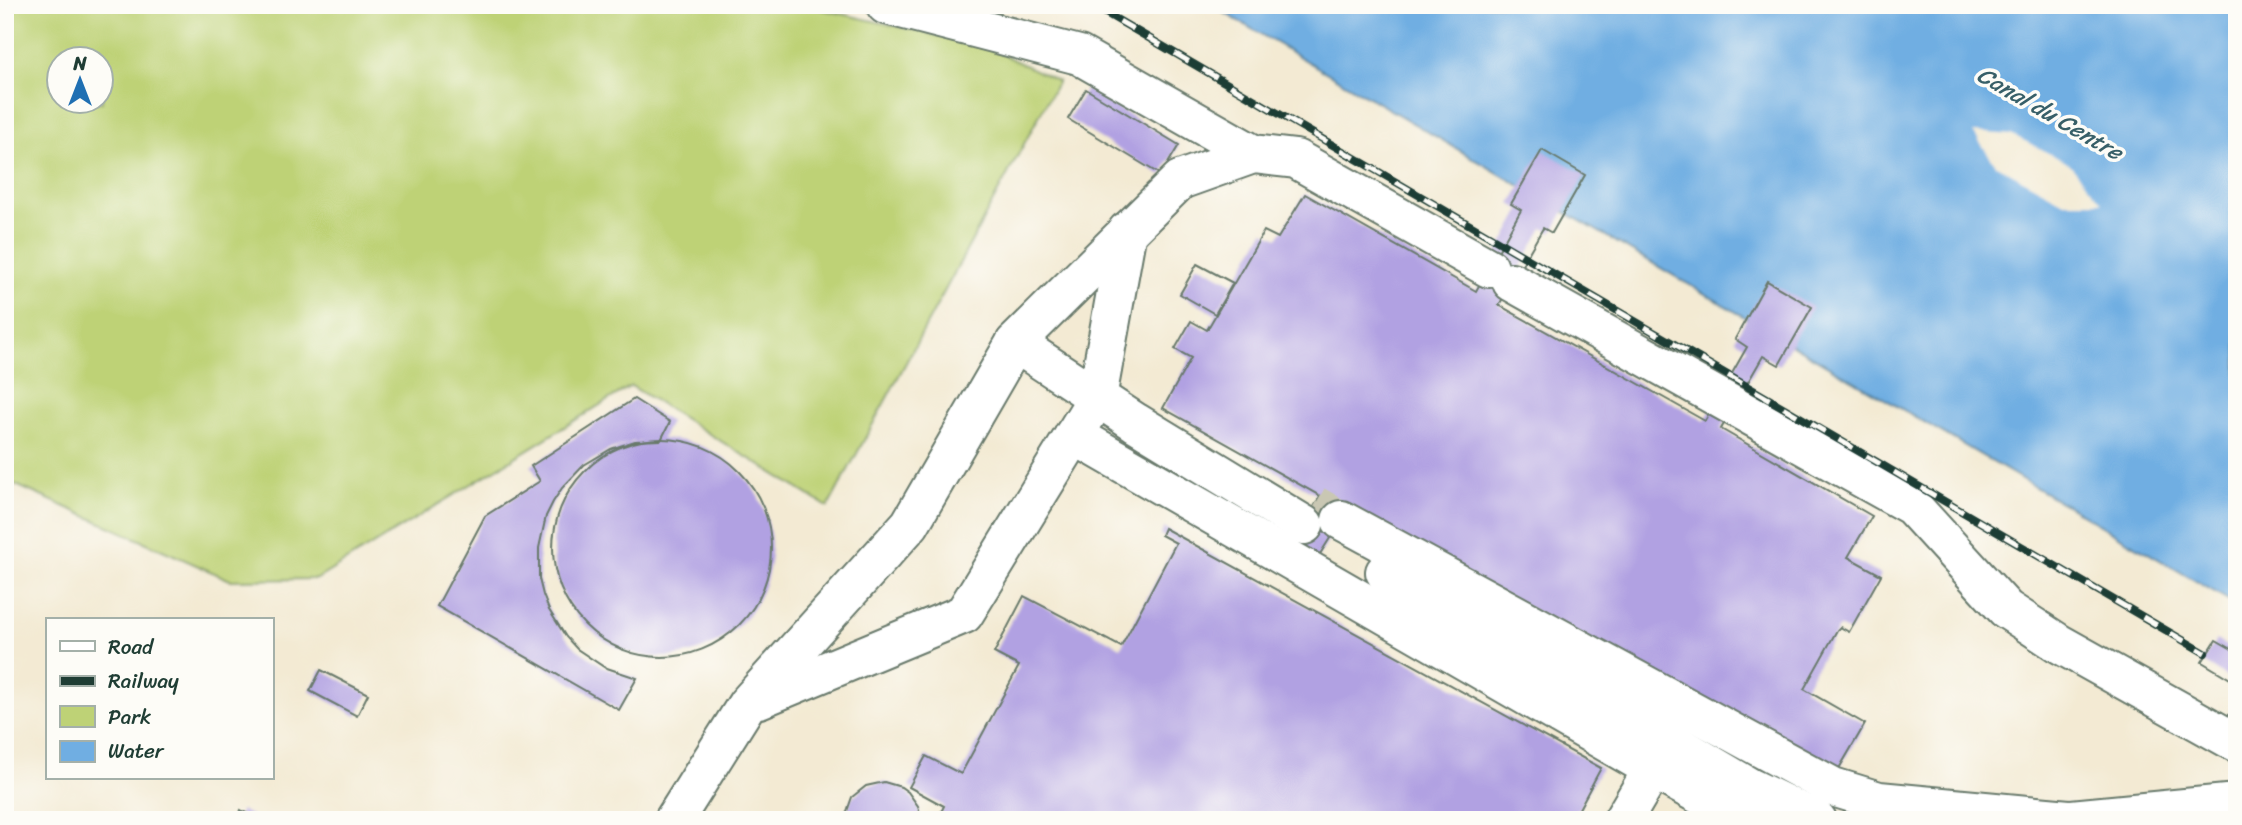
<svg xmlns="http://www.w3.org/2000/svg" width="2242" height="825" font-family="Sriracha,sans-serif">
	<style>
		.green { fill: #bed276; stroke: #6e8855; stroke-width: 2; fill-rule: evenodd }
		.water { fill: #70aee2; stroke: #48768b; stroke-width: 2 }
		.pier { fill: #f3ead3 }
		.building { fill: #b1a1e2 }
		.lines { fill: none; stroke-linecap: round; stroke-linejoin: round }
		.minor-tunnel { stroke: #c9c7b3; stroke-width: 38; stroke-dasharray: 38 19; stroke-linecap: butt }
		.minor-casing { stroke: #697a6c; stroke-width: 42 }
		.minor { stroke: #fff; stroke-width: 38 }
		.rail-casing { stroke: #1f3d34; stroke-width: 8 }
		.rail { stroke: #fdfcf7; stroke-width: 5; stroke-dasharray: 16; stroke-linecap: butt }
		.labels { text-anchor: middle; stroke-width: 7; stroke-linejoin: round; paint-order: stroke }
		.water-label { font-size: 23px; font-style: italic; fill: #375f68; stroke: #fdfcf7 }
	</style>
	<rect width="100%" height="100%" fill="#fdfcf7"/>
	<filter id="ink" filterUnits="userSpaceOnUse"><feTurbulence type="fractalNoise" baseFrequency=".0143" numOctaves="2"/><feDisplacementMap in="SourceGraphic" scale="14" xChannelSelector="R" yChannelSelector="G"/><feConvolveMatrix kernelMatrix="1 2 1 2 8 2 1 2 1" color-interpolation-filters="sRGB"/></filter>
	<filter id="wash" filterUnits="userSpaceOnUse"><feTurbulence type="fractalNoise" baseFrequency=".00686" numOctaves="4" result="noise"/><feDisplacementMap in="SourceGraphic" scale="28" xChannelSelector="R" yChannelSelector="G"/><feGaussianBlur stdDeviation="1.57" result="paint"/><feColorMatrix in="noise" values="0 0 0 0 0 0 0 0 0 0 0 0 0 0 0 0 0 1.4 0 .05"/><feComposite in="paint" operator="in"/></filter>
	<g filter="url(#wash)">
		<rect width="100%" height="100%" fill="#f3ead3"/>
		<!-- green -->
		<path class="green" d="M 5,5 L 802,5 L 985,46 L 1058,81 L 828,507 L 631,386 L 317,579 L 230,580 L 5,480 ZM 60,60 L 102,60 L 102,102 L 60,102 Z"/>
		<!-- water -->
		<polygon class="water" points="1211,5 2237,5 2237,605"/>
		<!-- pier -->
		<polygon class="pier" points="1973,132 2013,135 2070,164 2102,202 2064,202 1996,165"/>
		<g id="blocks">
			<!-- building -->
			<g class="building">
				<polygon points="1086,89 1179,145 1161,175 1068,119"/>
				<polygon points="1542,150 1585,175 1552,233 1543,228 1499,305 1705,421 1747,347 1735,339 1767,281 1812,307 1779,365 1763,356 1721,429 1872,516 1848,557 1881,575 1849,632 1840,627 1837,630 1804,689 1865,724 1837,772 1347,511 1315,562 1291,549 1320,496 1163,408 1191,358 1175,349 1191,321 1207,330 1264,231 1278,238 1305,194 1476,291 1521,210 1511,204"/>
				<polygon points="1197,264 1233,283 1215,314 1180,294"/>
				<polygon points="634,399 670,422 661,440 635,441 611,449 584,465 562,488 553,502 546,516 539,548 539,579 543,595 549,610 566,637 577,649 604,667 637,678 619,710 437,606 485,516 540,481 531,466"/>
				<circle cx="662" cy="548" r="109"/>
				<polygon points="1164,528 1601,768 1573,820 950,820 940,814 944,806 909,787 926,756 961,774 1019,666 994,653 1024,596 1121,647 1176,543 1161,535"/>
				<polygon points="2216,640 2237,652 2237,683 2202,662"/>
				<polygon points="321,670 368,694 357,716 310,691"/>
				<polygon points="884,782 901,787 908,792 918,806 921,820 844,820 852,797 866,786"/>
				<polygon points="241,810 259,820 236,820"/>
			</g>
		</g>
	</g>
	<g filter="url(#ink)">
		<use href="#blocks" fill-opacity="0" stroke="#697a6c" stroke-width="2"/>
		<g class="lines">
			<!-- minor-tunnel -->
			<polyline class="minor-tunnel" points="1315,505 1341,520"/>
			<defs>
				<g id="minor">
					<polyline points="886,5 1079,55 1253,154"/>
					<polyline points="1512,282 1912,506 2006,609 2058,643 2237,743"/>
					<polyline points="1015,343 1180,180 1253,154 1296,159 1489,268"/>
					<polyline points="1074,435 1653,769 1745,820"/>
					<polyline points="1341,520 1833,787 1879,801 2069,819"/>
					<polyline points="1385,572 1749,787 1817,820"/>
					<polyline points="759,699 964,614 1097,398 1127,231"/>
					<polyline points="674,820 747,704 910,524 1015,343 1135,422 1304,525"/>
					<polyline points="1623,820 1653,769"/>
					<polyline points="2061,820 2237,803"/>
				</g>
			</defs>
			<!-- minor casing -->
			<use href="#minor" class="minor-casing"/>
			<!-- minor -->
			<use href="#minor" class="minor"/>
			<defs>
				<polyline id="rail" points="1092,5 2205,653"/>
			</defs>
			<!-- rail casing -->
			<use href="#rail" class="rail-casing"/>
			<!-- rail -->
			<use href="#rail" class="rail"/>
		</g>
	</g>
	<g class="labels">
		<!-- water labels -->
		<g class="water-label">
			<text transform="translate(2050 113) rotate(30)" y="8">Canal du Centre</text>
		</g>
	</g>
	<!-- margin -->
	<rect width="2242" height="825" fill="none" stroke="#fdfcf7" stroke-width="28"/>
	<!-- legend -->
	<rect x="46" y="618" width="228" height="161" fill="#fdfcf7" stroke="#a4b0a9" stroke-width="2"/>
	<rect x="60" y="641" width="35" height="10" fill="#ffffff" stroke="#a4b0a9" stroke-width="2"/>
	<text x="108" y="654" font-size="21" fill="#1f3d34">Road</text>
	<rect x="60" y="676" width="35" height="10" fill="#1f3d34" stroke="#a4b0a9" stroke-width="2"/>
	<text x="108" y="688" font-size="21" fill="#1f3d34">Railway</text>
	<rect x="60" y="706" width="35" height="21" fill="#bed276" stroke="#a4b0a9" stroke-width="2"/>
	<text x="108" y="724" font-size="21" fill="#1f3d34">Park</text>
	<rect x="60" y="741" width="35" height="21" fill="#70aee2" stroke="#a4b0a9" stroke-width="2"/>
	<text x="108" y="758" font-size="21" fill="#1f3d34">Water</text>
	<!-- north arrow -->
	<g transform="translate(80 80)"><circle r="33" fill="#fdfcf7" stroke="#a4b0a9" stroke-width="2"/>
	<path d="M0-5L12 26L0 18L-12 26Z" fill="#1f6fb2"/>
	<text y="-10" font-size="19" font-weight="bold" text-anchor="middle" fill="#1f3d34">N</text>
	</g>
</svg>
